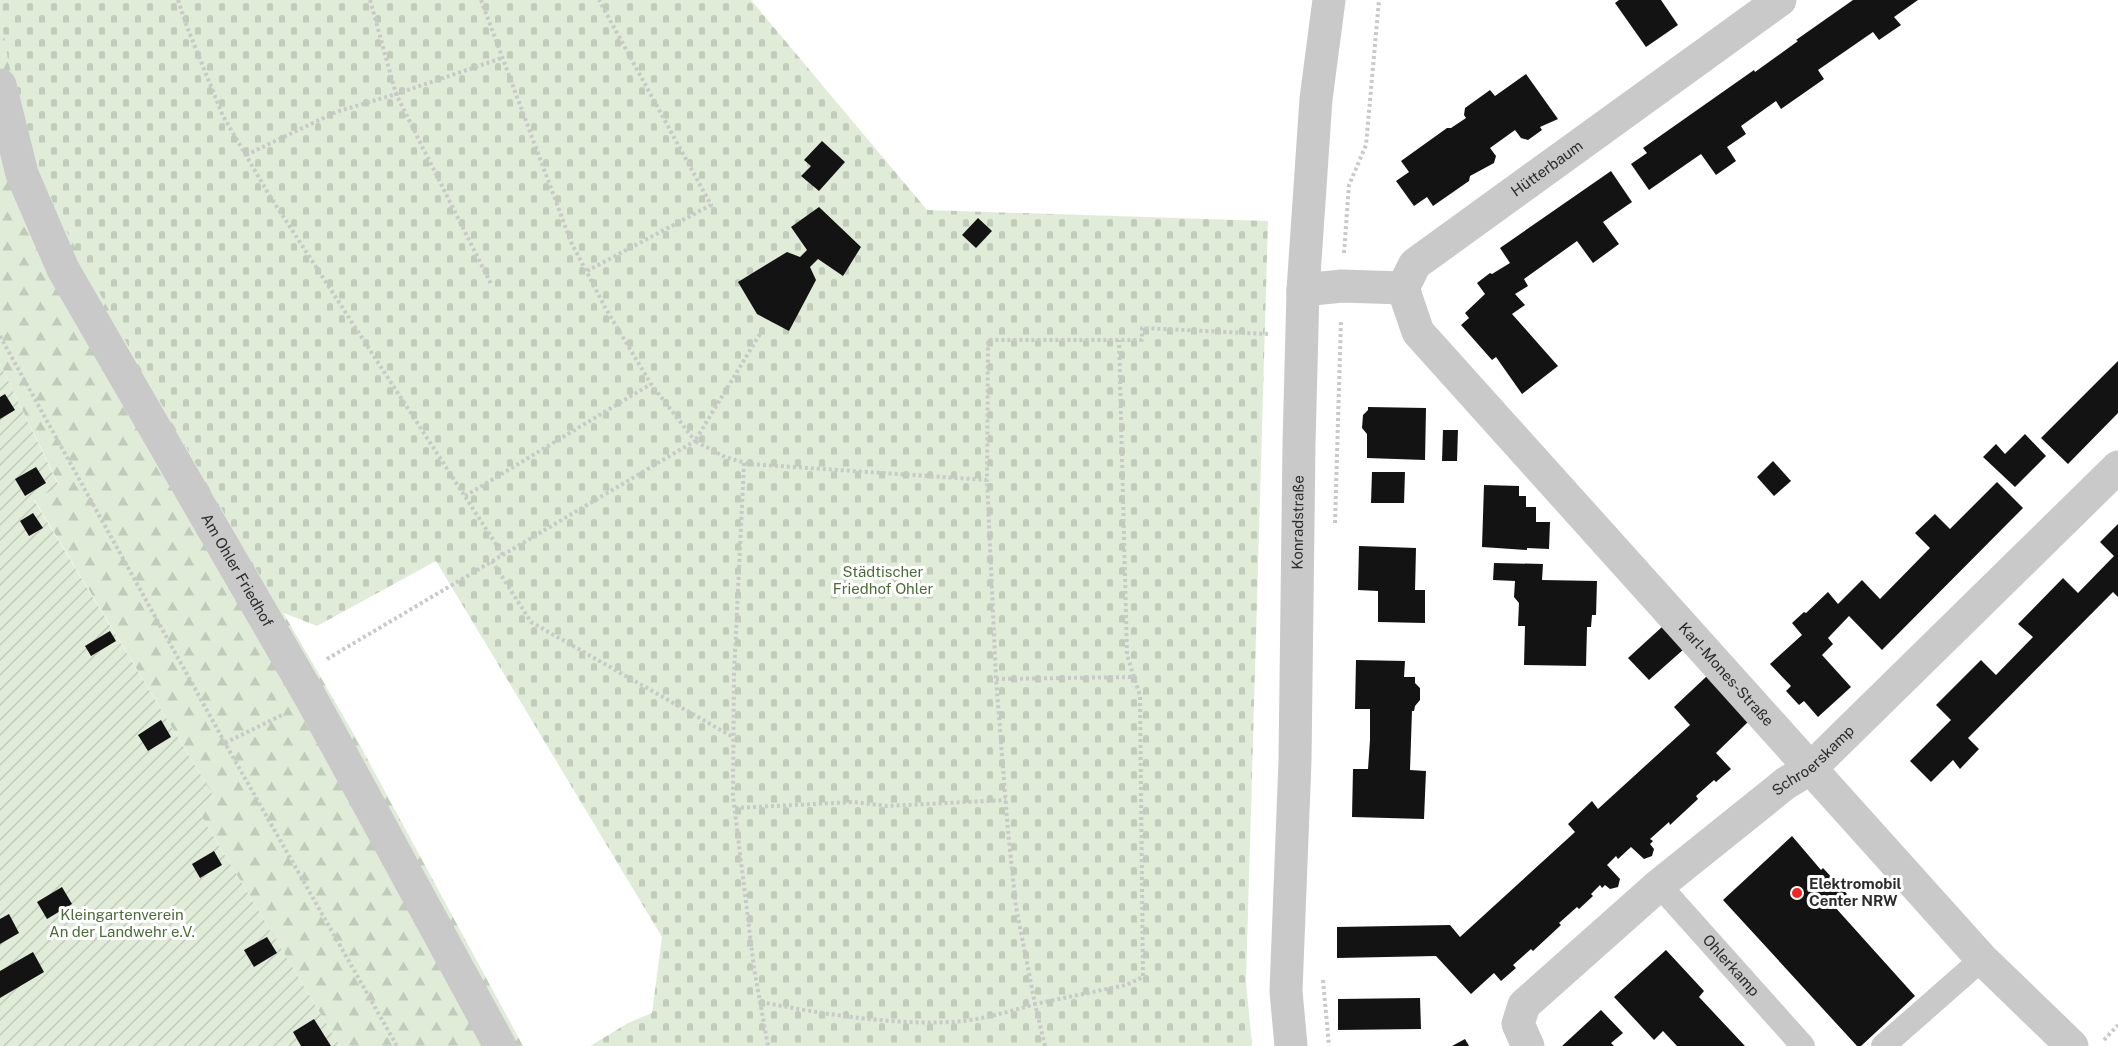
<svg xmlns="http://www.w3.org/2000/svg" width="2118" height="1046" font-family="'Public Sans',sans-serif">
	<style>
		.forest { fill: url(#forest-firs) }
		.cemetery { fill: url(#cemetery-stones) }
		.garden { fill: url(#garden-furrows) }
		.building { fill: #131313 }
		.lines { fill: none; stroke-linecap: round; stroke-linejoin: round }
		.path { stroke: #c9c9c9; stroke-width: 4; stroke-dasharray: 3 3; stroke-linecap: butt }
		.pedestrian { stroke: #c9c9c9; stroke-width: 24 }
		.minor { stroke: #c9c9c9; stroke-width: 33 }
		.poi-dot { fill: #f6221c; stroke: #fff; stroke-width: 2 }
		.labels { text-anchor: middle; stroke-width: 6; stroke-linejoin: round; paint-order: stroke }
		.street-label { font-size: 15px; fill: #2c2c2c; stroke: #fff }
		.park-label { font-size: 15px; fill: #4a6c36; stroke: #fff }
		.poi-label { font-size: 15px; font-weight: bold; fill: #2c2c2c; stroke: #fff; text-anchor: start }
	</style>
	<defs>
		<pattern id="forest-firs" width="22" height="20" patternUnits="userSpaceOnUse" patternTransform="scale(1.5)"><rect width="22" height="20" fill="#e0ecd8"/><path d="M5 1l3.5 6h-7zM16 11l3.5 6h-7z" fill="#c0cbba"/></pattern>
		<pattern id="cemetery-stones" width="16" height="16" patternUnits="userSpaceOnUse" patternTransform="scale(1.5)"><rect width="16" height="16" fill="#e0ecd8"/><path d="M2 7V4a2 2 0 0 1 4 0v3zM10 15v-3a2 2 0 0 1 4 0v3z" fill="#c0cbba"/></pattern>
		<pattern id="garden-furrows" width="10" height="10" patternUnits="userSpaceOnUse" patternTransform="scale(1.5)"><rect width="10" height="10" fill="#e0ecd8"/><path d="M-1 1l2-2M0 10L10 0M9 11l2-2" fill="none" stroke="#c0cbba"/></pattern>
	</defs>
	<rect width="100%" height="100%" fill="#fff"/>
	<!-- forest -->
	<polygon class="forest" points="0,12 26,137 127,344 356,738 523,1046 340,1046 197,809 214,797 34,499 59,485 0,364"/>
	<!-- cemetery -->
	<polygon class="cemetery" points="0,0 751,0 927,210 1268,221 1246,982 1252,1046 590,1046 628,1023 652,1013 662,937 436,561 317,626 281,612 127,344 59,217 26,137 8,60 0,12"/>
	<!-- garden -->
	<polygon class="garden" points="0,364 59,486 34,500 214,797 197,809 340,1046 0,1046"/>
	<!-- building -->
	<g class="building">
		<polygon points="1619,0 1661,0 1678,25 1646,47 1615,3"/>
		<polygon points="1853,0 1918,0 1894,17 1901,25 1879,40 1873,32 1818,70 1824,79 1781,109 1776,101 1741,126 1746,134 1727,147 1736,161 1716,175 1701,154 1649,190 1631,164 1647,153 1643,148 1754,70 1755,72 1798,41 1796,40"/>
		<polygon points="1526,74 1558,119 1540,127 1542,130 1528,140 1521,138 1515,130 1490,148 1496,156 1494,163 1470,176 1469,181 1433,206 1427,197 1414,206 1396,181 1409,172 1401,161 1447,128 1451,128 1466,118 1464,115 1465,108 1490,90 1495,96"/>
		<polygon points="822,141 845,162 819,191 801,176 811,166 804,160"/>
		<polygon points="1611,171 1632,202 1603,222 1619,244 1593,263 1577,241 1524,279 1528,286 1515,294 1525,305 1512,314 1558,366 1522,394 1496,357 1492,360 1461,325 1469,318 1465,313 1485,294 1477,283 1490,273 1492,274 1510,263 1500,248"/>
		<polygon points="819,207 861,247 843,276 818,259 810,267 816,280 789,331 757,314 738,282 787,252 800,257 807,250 791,227"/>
		<polygon points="978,218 992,231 976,248 962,235"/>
		<polygon points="2118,361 2118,413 2068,464 2041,438"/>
		<polygon points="5,394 15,410 0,419 0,397"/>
		<polygon points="1368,407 1426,408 1425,460 1367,458 1367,434 1362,428 1363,415 1368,410"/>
		<polygon points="1443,430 1458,430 1457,461 1442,461"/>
		<polygon points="2025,434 2046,456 2015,487 1983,457 1996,444 2005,454"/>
		<polygon points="1773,461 1791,481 1774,496 1757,477"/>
		<polygon points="36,467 46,483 25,496 15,479"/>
		<polygon points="1372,472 1405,472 1404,503 1371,503"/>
		<polygon points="1997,482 2023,508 1882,650 1849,616 1828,638 1833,644 1822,655 1851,687 1818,717 1804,701 1799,705 1786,691 1791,686 1770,664 1802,635 1792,623 1804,612 1806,613 1828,592 1838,604 1862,580 1880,599 1930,548 1915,533 1935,514 1950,529"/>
		<polygon points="1484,485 1519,486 1519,496 1526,496 1526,507 1536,507 1536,522 1550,522 1549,549 1527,548 1527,550 1482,547"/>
		<polygon points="33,513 43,528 29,536 20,521"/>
		<polygon points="2118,524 2118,597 2113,592 1968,738 1979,749 1960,769 1953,760 1931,782 1910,761 1951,720 1936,705 1981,660 1996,675 2033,637 2018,624 2063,578 2078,593 2114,556 2100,542"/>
		<polygon points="1359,546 1416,548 1415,590 1425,590 1425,623 1378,622 1378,591 1358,590"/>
		<polygon points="1494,563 1543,564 1542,580 1597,581 1596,615 1592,615 1591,627 1587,627 1586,666 1524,665 1525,626 1518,626 1519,603 1514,597 1515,581 1493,580"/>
		<polygon points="1663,626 1684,649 1649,680 1628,658"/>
		<polygon points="110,631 116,641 91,656 85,646"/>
		<polygon points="1356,660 1405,661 1404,677 1415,677 1415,683 1420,688 1420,700 1415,706 1414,711 1412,711 1410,770 1426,771 1424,819 1352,817 1353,769 1368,769 1370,740 1370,709 1355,709"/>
		<polygon points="1707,676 1749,721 1716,753 1731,769 1716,782 1714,780 1696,796 1698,799 1670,825 1669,822 1650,839 1653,841 1650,844 1654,849 1652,856 1644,859 1631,847 1618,859 1616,856 1607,865 1620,879 1618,887 1610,889 1605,885 1602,888 1600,885 1591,894 1593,896 1579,909 1577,907 1559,923 1561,925 1533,951 1531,949 1513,965 1516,968 1501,981 1494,973 1471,994 1436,956 1337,958 1337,927 1450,925 1460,937 1575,832 1568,824 1592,801 1598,809 1690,725 1674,707"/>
		<polygon points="161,720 171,737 148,751 138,735"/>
		<polygon points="1792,836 1821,870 1823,868 1847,894 1834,906 1915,996 1861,1046 1857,1046 1723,900"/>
		<polygon points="214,851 222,865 200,878 192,864"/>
		<polygon points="62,887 72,904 47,919 37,902"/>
		<polygon points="9,914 19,933 0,944 0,919"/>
		<polygon points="267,937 277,953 254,967 244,950"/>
		<polygon points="1666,950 1704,991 1699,997 1745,1046 1677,1046 1663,1031 1654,1040 1614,997"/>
		<polygon points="33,952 44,972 0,998 0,971"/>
		<polygon points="1420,998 1421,1029 1338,1030 1338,999"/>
		<polygon points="1601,1010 1623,1033 1611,1043 1614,1046 1562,1046"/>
		<polygon points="314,1019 331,1046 301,1046 293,1032"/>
		<polygon points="1465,1039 1469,1046 1452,1046"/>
	</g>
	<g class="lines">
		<!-- path -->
		<g class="path">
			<polyline points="178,0 187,27 223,116 268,193 503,555"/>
			<polyline points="370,0 396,94 491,284"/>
			<polyline points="246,155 336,112 396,94 502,58"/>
			<polyline points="1344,253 1349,185 1366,145 1379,0"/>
			<polyline points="587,271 711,205 599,0"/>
			<polyline points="763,329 695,441 725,457 749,464 987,480 988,340 1142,340 1142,328 1268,334"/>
			<polyline points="0,336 225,743 397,1046"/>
			<polyline points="744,463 734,675 733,796 754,968 768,1046"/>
			<polyline points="465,496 651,384"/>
			<polyline points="1335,523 1341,320"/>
			<polyline points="492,561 531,622 733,737"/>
			<polyline points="327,659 695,441 651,384 606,309 571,242 481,0"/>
			<polyline points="996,679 1134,677"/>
			<polyline points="225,743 282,715"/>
			<polyline points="735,808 854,802 887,806 1006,800"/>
			<polyline points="1323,980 1329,1046"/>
			<path d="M 761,1002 C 822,1014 901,1027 963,1021 C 988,1018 1011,1011 1035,1004 L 1016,907 L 1008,831 L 996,679 L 987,480"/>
			<polyline points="2104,1040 2118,1025"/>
			<polyline points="1045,1046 1035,1004 1126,985 1143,977 1140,696 1127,655 1119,340"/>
		</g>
		<!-- pedestrian -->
		<g class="pedestrian">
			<path id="s1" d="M 1659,885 L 1803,1046"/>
			<polyline points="1883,1046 1982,959"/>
		</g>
		<!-- minor -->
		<g class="minor">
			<path id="s2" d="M 0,85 L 22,174 L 63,269 L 312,700 L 500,1046"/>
			<path id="s3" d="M 1403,288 L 1418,332 L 1982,959 L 2072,1046"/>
			<path id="s4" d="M 1303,290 L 1342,286 L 1403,288 L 1415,264 L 1780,0"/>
			<path id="s5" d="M 1291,1046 L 1286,991 L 1295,761 L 1299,444 L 1303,290 L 1316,99 L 1329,0"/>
			<path id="s6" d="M 1528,1046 L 1518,1024 L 1524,1005 L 1659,885 L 1786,783 L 1811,768 L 2118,467"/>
		</g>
	</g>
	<!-- markers -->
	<circle class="poi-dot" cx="1797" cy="893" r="6"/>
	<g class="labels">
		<!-- street labels -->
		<g class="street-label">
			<text dy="5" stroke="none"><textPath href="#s4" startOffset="290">Hütterbaum</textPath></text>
			<text dy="5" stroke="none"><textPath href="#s5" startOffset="524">Konradstraße</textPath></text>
			<text dy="5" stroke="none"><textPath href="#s2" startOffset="543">Am Ohler Friedhof</textPath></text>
			<text dy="5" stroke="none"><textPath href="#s3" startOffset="507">Karl-Mones-Straße</textPath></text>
			<text dy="5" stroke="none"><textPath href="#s6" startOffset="423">Schroerskamp</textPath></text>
			<text dy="5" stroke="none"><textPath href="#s1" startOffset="108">Ohlerkamp</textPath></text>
		</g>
		<!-- park labels -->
		<g class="park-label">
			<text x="883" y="577">Städtischer<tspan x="883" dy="17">Friedhof Ohler</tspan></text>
			<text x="122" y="920">Kleingartenverein<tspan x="122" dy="17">An der Landwehr e.V.</tspan></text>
		</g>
		<!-- poi labels -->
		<g class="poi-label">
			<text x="1809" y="889">Elektromobil<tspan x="1809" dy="17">Center NRW</tspan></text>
		</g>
	</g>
</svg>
